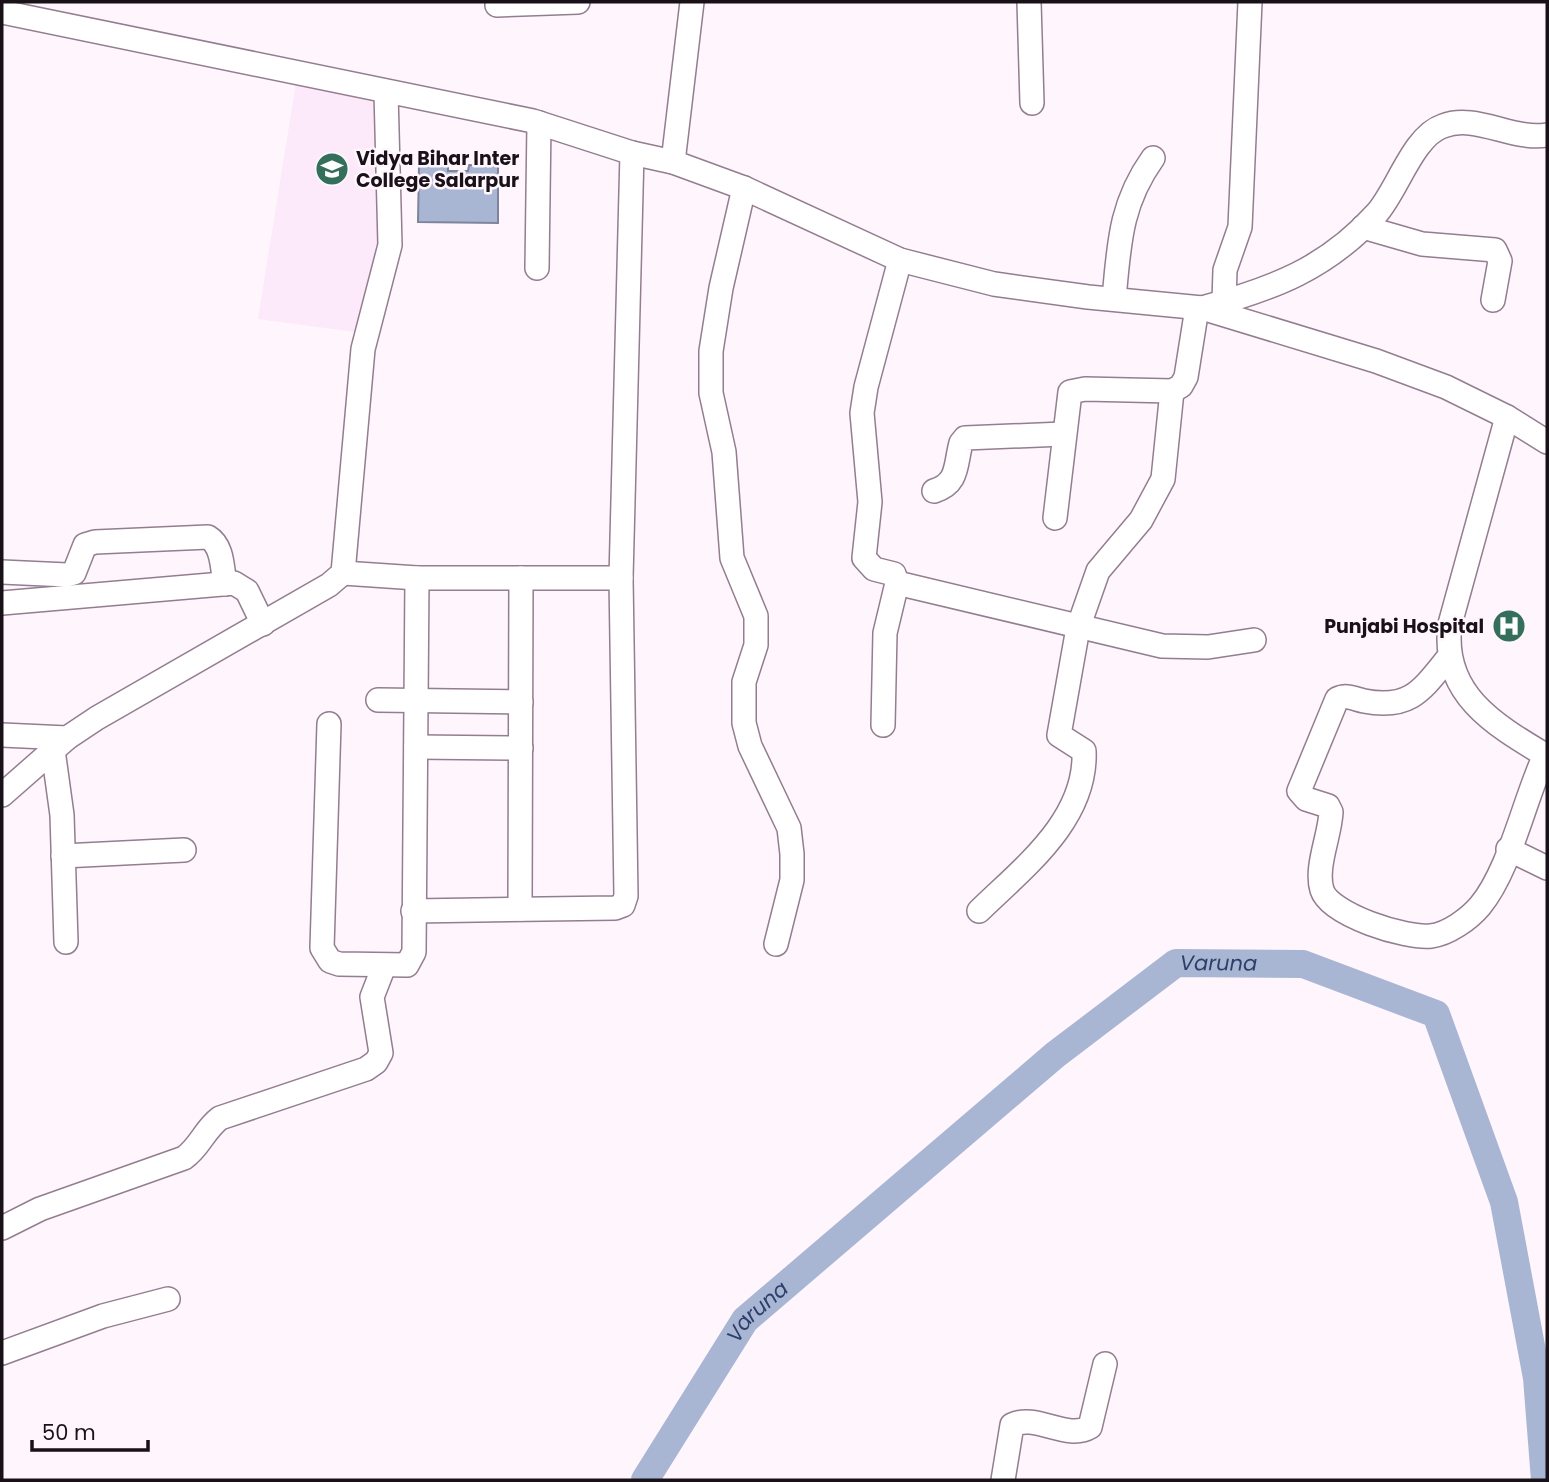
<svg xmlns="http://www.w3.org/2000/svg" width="1549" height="1482" font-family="Poppins,sans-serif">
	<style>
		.built { fill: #fce9f9 }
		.water { fill: #a8b6d4; stroke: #7d849c; stroke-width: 2 }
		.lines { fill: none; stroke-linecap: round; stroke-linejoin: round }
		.river { stroke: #a8b6d4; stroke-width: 28 }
		.minor-casing { stroke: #937d90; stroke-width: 26 }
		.minor { stroke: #fff; stroke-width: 23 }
		.labels { text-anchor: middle; stroke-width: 5; stroke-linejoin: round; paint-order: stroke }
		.poi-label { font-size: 19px; font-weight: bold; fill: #191118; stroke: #fff5fd; text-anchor: start }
		.water-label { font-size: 21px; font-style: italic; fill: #2d3f6a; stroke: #fff5fd }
	</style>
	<rect width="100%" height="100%" fill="#fff5fd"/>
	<!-- built -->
	<polygon class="built" points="296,83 381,99 384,239 363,333 258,319"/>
	<!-- water -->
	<polygon class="water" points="419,165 448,165 448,171 468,171 469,165 498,166 498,223 418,222"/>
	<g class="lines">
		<!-- river -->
		<path class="river" id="s1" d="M 645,1480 L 745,1320 L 1055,1055 L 1176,963 L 1303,964 L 1436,1014 L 1504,1202 L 1537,1378 L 1545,1480"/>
		<defs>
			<g id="minor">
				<polyline points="1029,2 1032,103"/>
				<polyline points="497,5 578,2"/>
				<polyline points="2,12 533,121 632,153 673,162 744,188 900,260 994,284 1088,297 1202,308 1376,361 1446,387 1507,417 1547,442"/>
				<polyline points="673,162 692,2"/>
				<polyline points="744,188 721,288 711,351 711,393 724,452 732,558 756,616 756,645 744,682 744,723 750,746 789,828 792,854 792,880 776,944"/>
				<polyline points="1363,227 1422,244 1495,250 1500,261 1493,300"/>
				<polyline points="537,268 539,123"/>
				<path d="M 1114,299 C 1119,245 1120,204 1153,158"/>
				<polyline points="1224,302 1225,270 1240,227 1250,2"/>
				<path d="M 1202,308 C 1272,289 1327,269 1377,213 C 1398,189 1413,136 1443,126 C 1475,113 1513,141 1547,135"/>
				<path d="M 934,491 C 959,483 955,465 961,443 L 965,438 L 1063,434"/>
				<polyline points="1055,518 1070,392 1085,389 1172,391 1181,386 1186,377 1197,308"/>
				<path d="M 2,572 L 67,575 L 74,573 L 85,545 L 95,542 L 208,537 C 223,546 222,568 225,584"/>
				<polyline points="343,573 417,578 621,578"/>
				<polyline points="897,583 1162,646 1208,647 1254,640"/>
				<polyline points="2,603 234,583 247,591 263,624"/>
				<path d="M 1448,658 C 1422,690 1410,710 1364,701 C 1354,699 1347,694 1337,699 L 1299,791 L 1306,799 L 1328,806 L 1331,812 C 1330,836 1315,867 1322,890 C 1330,915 1406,939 1431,936 C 1448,934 1469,919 1480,906 C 1510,870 1524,800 1545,755 C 1493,724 1441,693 1450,624 L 1507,417"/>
				<polyline points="378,700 521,702"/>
				<polyline points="329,724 322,948 330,961 339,964 407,965 414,952 417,578"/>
				<polyline points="883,725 885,633 897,583 894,574 874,569 864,558 870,502 862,413 866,387 900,260"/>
				<polyline points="2,735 67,738"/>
				<polyline points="416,747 521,748"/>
				<polyline points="53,750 62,815 66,942"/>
				<polyline points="2,795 67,738 97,718 329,585 343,573 363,349 390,245 386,92"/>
				<polyline points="1508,849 1547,868"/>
				<polyline points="63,856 184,850"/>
				<polyline points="520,909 521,578"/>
				<polyline points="413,911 615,908 623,905 626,896 621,578 632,153"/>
				<path d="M 979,911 C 1023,868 1087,820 1084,751 L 1059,735 L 1078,628 L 1098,571 L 1141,520 L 1163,479 L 1172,391"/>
				<path d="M 2,1228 L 40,1209 L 184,1158 C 200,1147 204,1130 220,1118 L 366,1069 L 376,1062 L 381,1053 L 372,997 L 384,966"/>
				<polyline points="2,1353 103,1316 168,1299"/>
				<path d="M 1003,1480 L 1012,1425 C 1036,1413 1067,1441 1090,1427 L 1105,1364"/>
			</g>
		</defs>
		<!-- minor casing -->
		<use href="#minor" class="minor-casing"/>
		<!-- minor -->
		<use href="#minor" class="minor"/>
	</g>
	<!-- icons -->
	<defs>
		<symbol id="university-disc" viewBox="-11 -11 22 22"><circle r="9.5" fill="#336f5a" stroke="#fff5fd"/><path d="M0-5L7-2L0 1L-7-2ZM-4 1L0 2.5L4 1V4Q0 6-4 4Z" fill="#fff"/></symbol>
		<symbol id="hospital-disc" viewBox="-11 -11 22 22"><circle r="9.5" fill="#336f5a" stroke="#fff5fd"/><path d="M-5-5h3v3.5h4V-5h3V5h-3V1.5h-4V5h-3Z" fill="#fff"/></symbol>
	</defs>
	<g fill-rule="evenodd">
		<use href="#university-disc" x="313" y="150" width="38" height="38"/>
		<use href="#hospital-disc" x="1490" y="607" width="38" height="38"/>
	</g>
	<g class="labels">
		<!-- poi labels -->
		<g class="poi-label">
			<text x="356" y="165">Vidya Bihar Inter<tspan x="356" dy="22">College Salarpur</tspan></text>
			<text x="1484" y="633" text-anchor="end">Punjabi Hospital</text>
		</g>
		<!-- water labels -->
		<g class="water-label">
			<text dy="7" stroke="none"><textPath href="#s1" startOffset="791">Varuna</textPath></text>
			<text dy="7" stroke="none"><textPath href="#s1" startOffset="203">Varuna</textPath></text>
		</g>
	</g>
	<!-- border -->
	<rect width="1549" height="1482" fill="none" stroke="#191118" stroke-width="7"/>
	<!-- scale -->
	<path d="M32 1440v10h116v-10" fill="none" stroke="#191118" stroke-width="3.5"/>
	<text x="42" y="1440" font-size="21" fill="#191118" stroke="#fff5fd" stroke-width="5" paint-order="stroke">50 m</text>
</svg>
